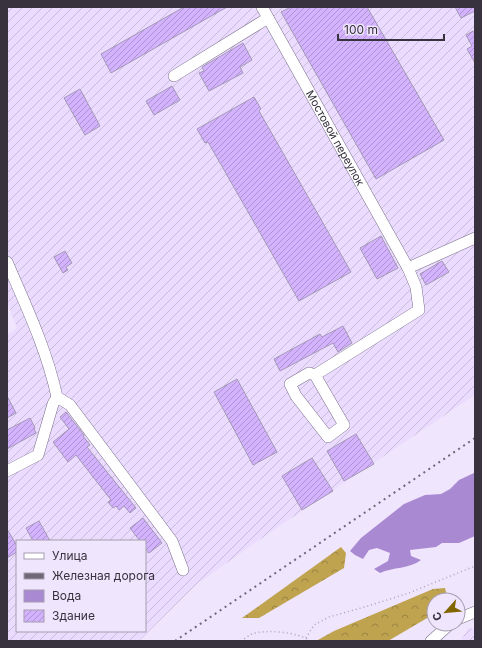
<svg xmlns="http://www.w3.org/2000/svg" width="482" height="648" font-family="Inter,sans-serif">
	<style>
		.industrial { fill: url(#industrial-furrows); fill-rule: evenodd }
		.forest { fill: url(#forest-crowns) }
		.water { fill: #a989d1 }
		.building { fill: url(#building-hatch); stroke: #a499b4 }
		.lines { fill: none; stroke-linecap: round; stroke-linejoin: round }
		.minor-casing { stroke: #7c718b; stroke-width: 12 }
		.path { stroke: #aca4b6; stroke-width: 1.5; stroke-dasharray: 1 3; stroke-linecap: butt }
		.minor { stroke: #fff; stroke-width: 11 }
		.rail { stroke: #6f6877; stroke-width: 2; stroke-dasharray: 2 4; stroke-linecap: butt }
		.labels { text-anchor: middle; stroke-width: 4; stroke-linejoin: round; paint-order: stroke }
		.street-label { font-size: 11px; fill: #37323d; stroke: #efe5fc }
	</style>
	<defs>
		<pattern id="industrial-furrows" width="10" height="10" patternUnits="userSpaceOnUse"><rect width="10" height="10" fill="#eadbff"/><path d="M-1 1l2-2M0 10L10 0M9 11l2-2" fill="none" stroke="#c9bcdb"/></pattern>
		<pattern id="forest-crowns" width="20" height="18" patternUnits="userSpaceOnUse"><rect width="20" height="18" fill="#bfa34f"/><path d="M2 6a3 3 0 1 1 6 0M12 15a3 3 0 1 1 6 0" fill="none" stroke="#9c8543"/></pattern>
		<pattern id="building-hatch" width="6" height="6" patternUnits="userSpaceOnUse"><rect width="6" height="6" fill="#d4b3fe"/><path d="M-1 1l2-2M0 6l6-6M5 7l2-2" fill="none" stroke="#ad92cf"/></pattern>
	</defs>
	<rect width="100%" height="100%" fill="#efe5fc"/>
	<!-- industrial -->
	<g class="industrial">
		<path d="M 7,7 L 475,7 L 475,395 L 272,531 L 197,584 L 139,641 L 7,641 L 7,335 L 17,328 L 7,303 ZM 17,541 L 145,541 L 145,631 L 17,631 Z"/>
		<polygon points="468,628 475,629 475,641 461,641"/>
	</g>
	<!-- forest -->
	<g class="forest">
		<polygon points="341,547 346,553 344,568 259,618 242,618"/>
		<polygon points="445,588 448,600 434,600 434,614 388,641 316,641 334,631 433,589"/>
	</g>
	<!-- water -->
	<path class="water" d="M 474,473 L 475,473 L 475,536 L 459,543 L 442,543 L 436,547 L 410,550 L 411,556 L 421,560 C 409,569 393,567 380,573 L 374,569 L 388,561 L 390,553 L 377,548 L 369,550 L 363,559 L 355,555 L 350,551 L 361,538 L 404,504 L 425,495 L 441,494 L 450,489 L 459,480 Z"/>
	<!-- building -->
	<g class="building">
		<polygon points="184,7 227,7 111,73 101,54"/>
		<polygon points="291,7 367,7 444,140 376,179 281,12"/>
		<polygon points="455,7 475,7 475,11 461,18"/>
		<polygon points="473,31 475,34 475,63 467,49 472,46 466,35"/>
		<polygon points="243,43 252,60 240,67 243,73 209,91 199,73 204,71 202,67"/>
		<polygon points="172,86 180,100 154,115 146,101"/>
		<polygon points="80,89 100,126 85,135 64,98"/>
		<polygon points="254,97 261,109 259,111 351,272 299,301 208,142 205,143 197,129"/>
		<polygon points="381,236 398,268 377,279 360,248"/>
		<polygon points="65,251 72,263 66,267 68,270 63,273 54,257"/>
		<polygon points="442,261 449,272 426,285 420,274"/>
		<polygon points="343,326 352,343 338,352 333,343 280,371 274,359 320,334 322,337"/>
		<polygon points="237,379 277,452 253,465 214,392"/>
		<polygon points="7,396 16,413 7,418"/>
		<polygon points="66,412 84,435 83,436 90,445 87,447 136,508 130,513 124,506 119,510 116,506 113,508 108,502 111,500 76,455 68,462 53,442 69,429 60,417"/>
		<polygon points="30,418 35,428 34,429 36,433 7,449 7,430"/>
		<polygon points="356,434 374,464 344,481 327,451"/>
		<polygon points="312,458 333,491 302,510 282,476"/>
		<polygon points="143,518 162,543 149,553 145,548 145,541 140,541 130,528"/>
		<polygon points="39,521 50,541 33,541 26,528"/>
		<polygon points="7,529 17,546 17,552 7,558"/>
	</g>
	<g class="lines">
		<defs>
			<g id="minor">
				<path id="s1" d="M 262,7 L 408,268 L 416,287 L 419,310 L 315,375 L 309,373 L 290,384 L 296,396 L 328,437 L 344,425 L 315,375"/>
				<polyline points="174,76 268,18"/>
				<path d="M 7,262 C 26,306 47,350 57,397 L 70,405 L 172,541 L 183,570"/>
				<polyline points="408,268 475,238"/>
				<polyline points="7,471 38,455 53,404 57,397"/>
				<polyline points="458,619 475,612"/>
				<polyline points="431,641 450,624"/>
			</g>
		</defs>
		<!-- minor casing -->
		<use href="#minor" class="minor-casing"/>
		<!-- path -->
		<g class="path">
			<polyline points="306,638 314,625 329,617 368,606 409,593 475,566"/>
			<path d="M 241,641 C 244,639 248,636 252,634 C 265,629 299,632 310,641"/>
		</g>
		<!-- minor -->
		<use href="#minor" class="minor"/>
		<!-- rail -->
		<polyline class="rail" points="175,641 475,438"/>
	</g>
	<g class="labels">
		<!-- street labels -->
		<g class="street-label">
			<text dy="4" stroke="none"><textPath href="#s1" startOffset="150">Мостовой переулок</textPath></text>
		</g>
	</g>
	<!-- border -->
	<rect width="482" height="648" fill="none" stroke="#37323d" stroke-width="16"/>
	<!-- legend -->
	<rect x="16" y="540" width="130" height="92" fill="#efe5fc" stroke="#a59db0"/>
	<rect x="24" y="553" width="20" height="6" fill="#ffffff" stroke="#a59db0"/>
	<text x="52" y="560" font-size="12" fill="#37323d">Улица</text>
	<rect x="24" y="573" width="20" height="6" fill="#6f6877" stroke="#a59db0"/>
	<text x="52" y="580" font-size="12" fill="#37323d">Железная дорога</text>
	<rect x="24" y="590" width="20" height="12" fill="#a989d1" stroke="#a59db0"/>
	<text x="52" y="600" font-size="12" fill="#37323d">Вода</text>
	<rect x="24" y="610" width="20" height="12" fill="url(#building-hatch)" stroke="#a59db0"/>
	<text x="52" y="620" font-size="12" fill="#37323d">Здание</text>
	<!-- north arrow -->
	<g transform="translate(446 612) rotate(243)"><circle r="19" fill="#efe5fc" stroke="#a59db0"/>
	<path d="M0-3L7 15L0 10L-7 15Z" fill="#816600"/>
	<text y="-6" font-size="11" font-weight="bold" text-anchor="middle" fill="#37323d">С</text>
	</g>
	<!-- scale -->
	<path d="M338 34v6h106v-6" fill="none" stroke="#37323d" stroke-width="2"/>
	<text x="344" y="34" font-size="12" fill="#37323d" stroke="#efe5fc" stroke-width="3" paint-order="stroke">100 m</text>
</svg>
